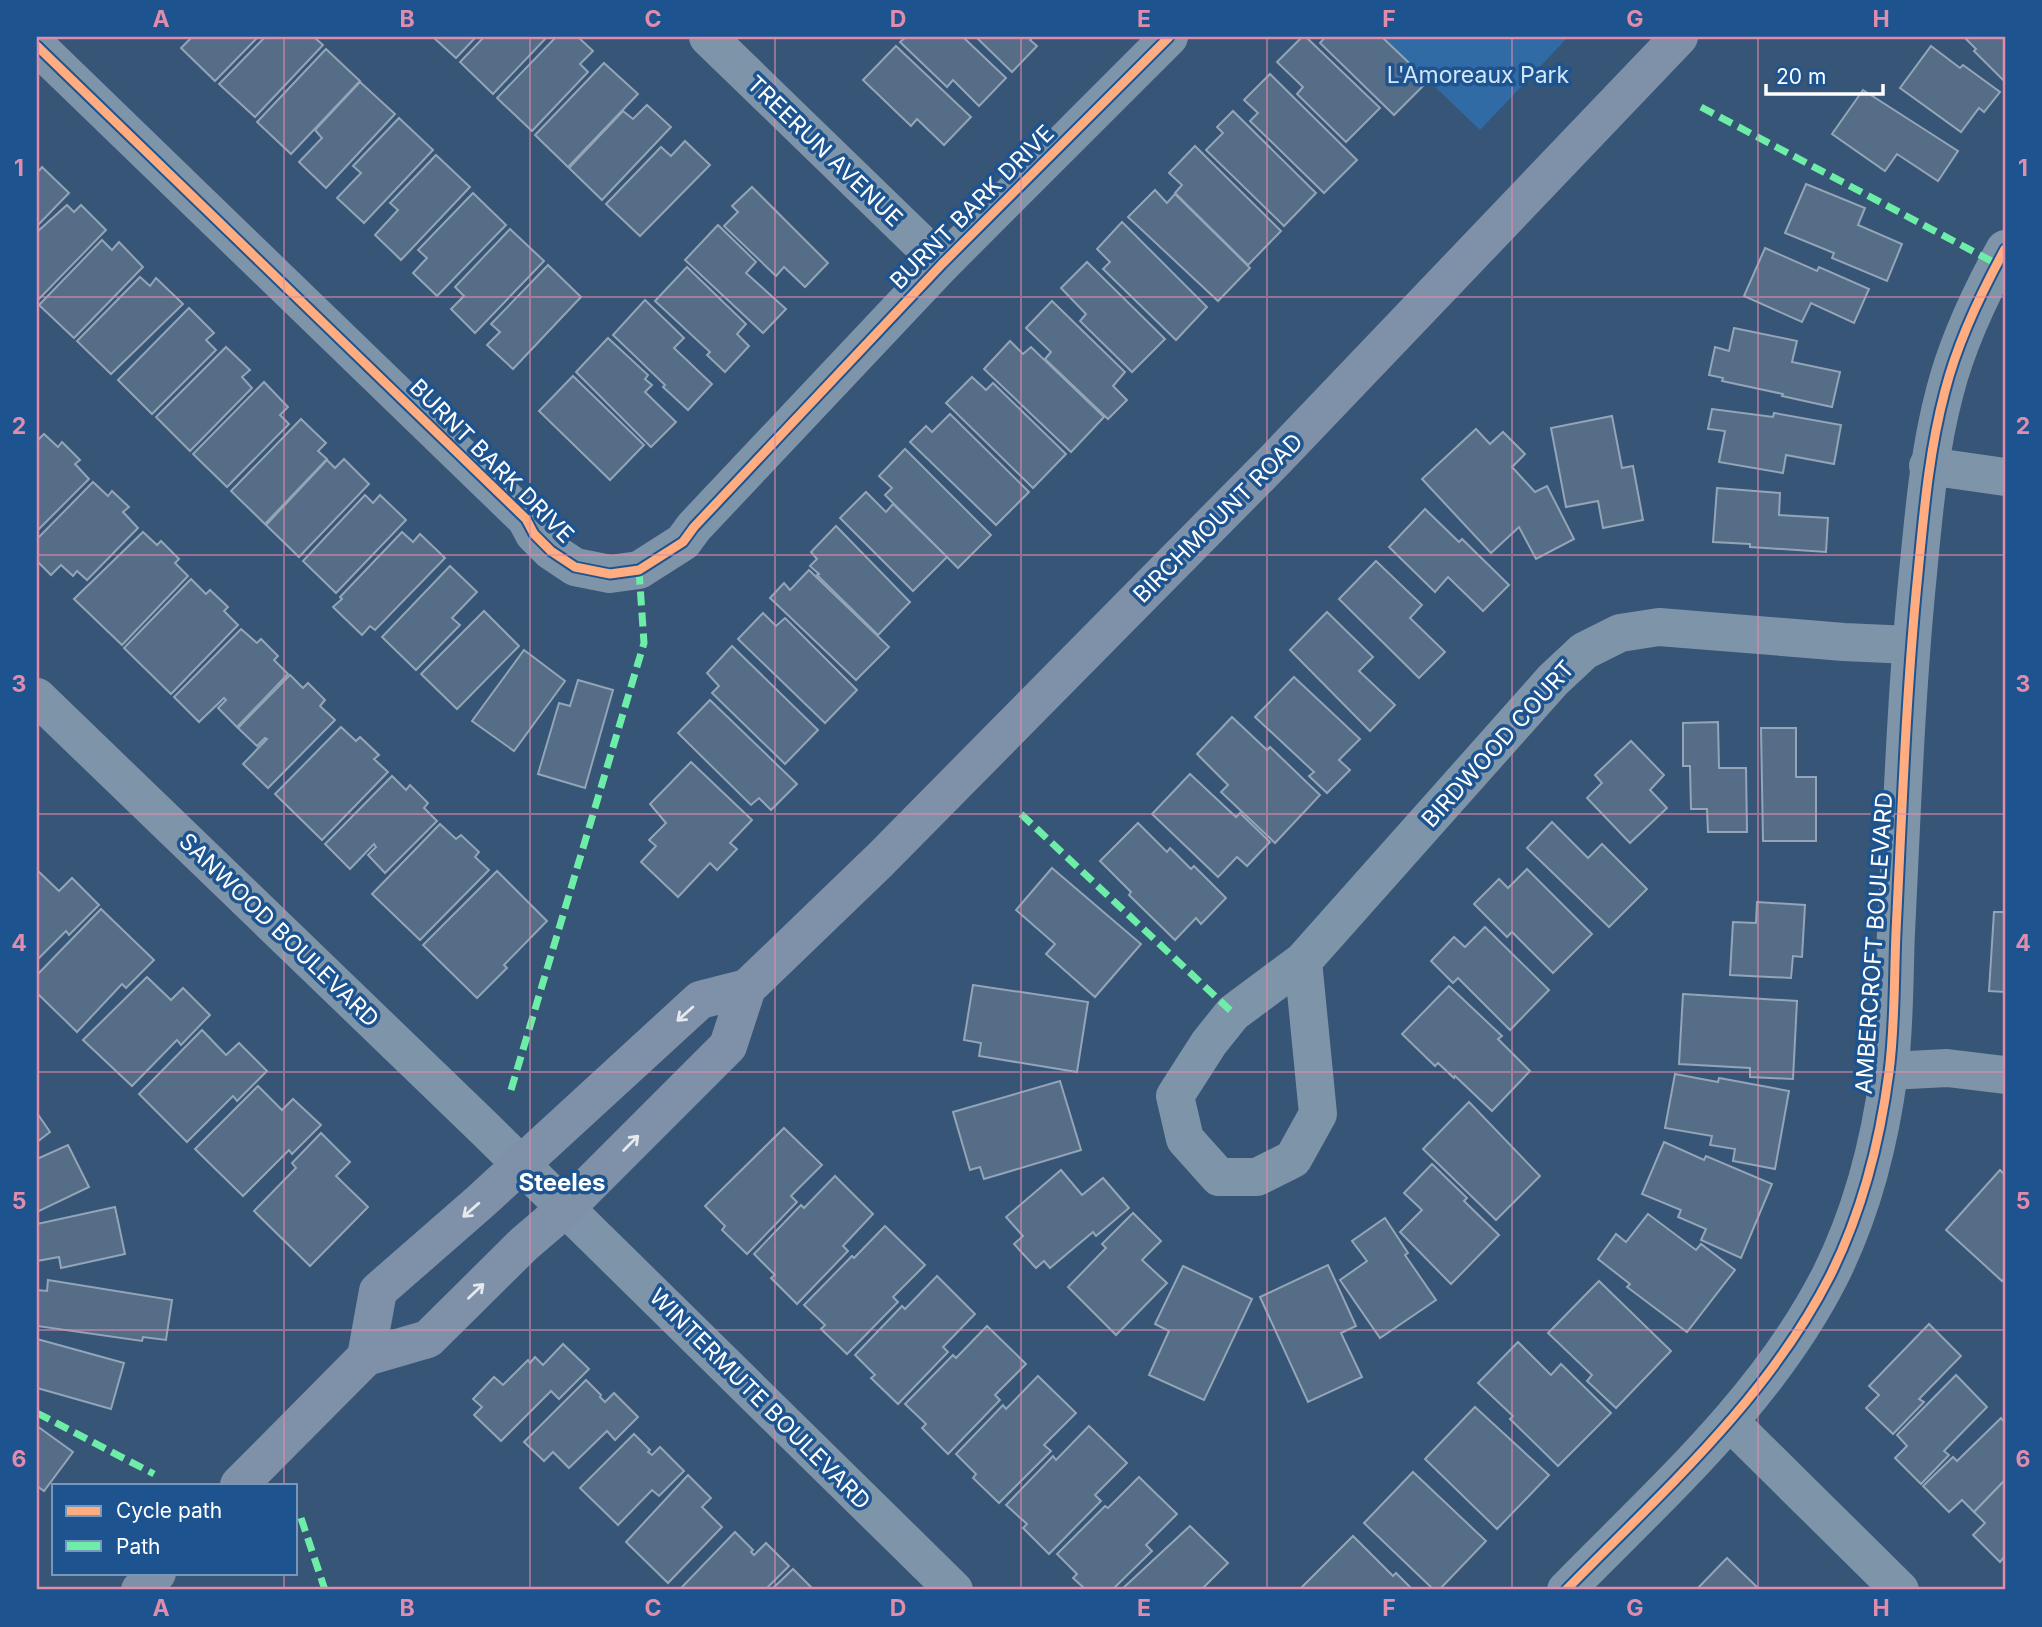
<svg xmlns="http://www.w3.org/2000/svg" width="2042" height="1627" font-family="Inter,sans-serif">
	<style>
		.green { fill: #316ba6 }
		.building { fill: #556d86; stroke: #93a5b7; stroke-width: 2 }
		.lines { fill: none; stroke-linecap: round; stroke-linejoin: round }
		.minor { stroke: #7e94a9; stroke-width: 38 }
		.major { stroke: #7e91a8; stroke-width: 38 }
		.quiet { stroke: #6deda7; stroke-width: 7; stroke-dasharray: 14 7; stroke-linecap: butt }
		.cycleway-casing { stroke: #1d5490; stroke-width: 13 }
		.cycleway { stroke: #ffac80; stroke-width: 9 }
		.oneway { stroke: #e5e9ee }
		.grid { fill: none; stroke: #e08cad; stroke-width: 2; stroke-opacity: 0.55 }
		.labels { text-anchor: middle; stroke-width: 7; stroke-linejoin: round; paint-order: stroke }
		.park-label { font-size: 23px; fill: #d2e6fa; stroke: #1d5490 }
		.street-label { font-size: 23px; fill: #fff; stroke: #1d5490 }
		.neighbourhood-label { font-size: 24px; font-weight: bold; fill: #fff; stroke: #1d5490 }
		.neatline { fill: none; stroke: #e08cad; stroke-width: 2.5 }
		.grid-label { font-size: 23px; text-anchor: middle; font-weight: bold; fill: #e08cad }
	</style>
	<rect width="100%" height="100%" fill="#375576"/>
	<!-- green -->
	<polygon class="green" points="1383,37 1568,37 1480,130"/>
	<!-- building -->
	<g class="building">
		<polygon points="192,37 258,37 215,81 181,48"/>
		<polygon points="265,37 314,37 323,45 255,117 219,84"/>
		<polygon points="433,37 476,37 456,58"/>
		<polygon points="484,37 547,37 493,94 460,62"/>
		<polygon points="556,37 578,37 593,51 580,64 588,72 532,131 497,98"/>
		<polygon points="906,37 963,37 1006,78 979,106 953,80 947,87 900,42"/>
		<polygon points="976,37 1033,37 1030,40 1037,46 1012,72"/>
		<polygon points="1302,37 1306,37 1380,108 1346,142 1297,94 1303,87 1277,62"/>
		<polygon points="1325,37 1382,37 1428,81 1394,115 1320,43"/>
		<polygon points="1964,37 2005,37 2004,81 1974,51 1976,49"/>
		<polygon points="896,46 971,117 944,145 917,119 911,126 863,80"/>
		<polygon points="1931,46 1960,68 1963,65 2000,92 1984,112 1979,108 1961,132 1900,88"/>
		<polygon points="326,49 360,81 291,154 257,122"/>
		<polygon points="604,63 638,94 568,167 535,135"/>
		<polygon points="1270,74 1357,160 1324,193 1250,121 1258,113 1244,100"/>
		<polygon points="360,82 395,114 326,188 299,162 322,138 315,130"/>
		<polygon points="1863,90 1958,151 1938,181 1897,154 1885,171 1832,134"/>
		<polygon points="647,105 671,127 602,200 569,168 623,111 633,119"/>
		<polygon points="1233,111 1316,193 1284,226 1206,150 1223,133 1217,127"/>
		<polygon points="399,118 433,150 364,223 337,198 361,173 353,166"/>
		<polygon points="685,141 710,165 640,236 606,204 661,147 671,156"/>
		<polygon points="1195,146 1281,231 1248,265 1175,193 1182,185 1169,173"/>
		<polygon points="436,155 470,187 401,260 375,235 398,210 390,203"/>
		<polygon points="42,167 69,193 37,226 37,173"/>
		<polygon points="1806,184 1865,208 1858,225 1902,244 1887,281 1832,258 1834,253 1785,233"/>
		<polygon points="752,187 828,263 805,287 784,267 776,276 724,226 738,212 732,206"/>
		<polygon points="1155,190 1167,203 1175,194 1250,268 1218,301 1128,217"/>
		<polygon points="473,193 506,225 437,296 413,273 427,258 418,250"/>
		<polygon points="67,205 74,212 81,205 106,230 37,301 37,232"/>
		<polygon points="1122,222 1207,307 1176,340 1103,269 1110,262 1097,249"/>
		<polygon points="718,225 756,262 746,273 786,309 763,333 685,260"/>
		<polygon points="510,229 544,261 475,333 451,309 464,296 455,287"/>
		<polygon points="102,240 112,250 119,242 143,267 74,338 39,305"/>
		<polygon points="1765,248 1817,271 1819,267 1869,289 1854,323 1811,303 1802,322 1744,296"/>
		<polygon points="1087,262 1165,339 1132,372 1080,321 1086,314 1061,288"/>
		<polygon points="548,265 581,297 513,369 487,345 500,332 491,324"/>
		<polygon points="687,267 746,324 737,334 749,346 725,372 707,355 710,352 655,301"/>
		<polygon points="140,277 150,286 156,278 183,304 111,374 77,341"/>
		<polygon points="645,300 684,338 674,348 712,384 688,410 663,387 665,385 613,335"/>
		<polygon points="1052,301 1125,372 1113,386 1127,400 1108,419 1045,359 1051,352 1026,328"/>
		<polygon points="189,308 214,333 206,340 216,350 152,414 118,380"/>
		<polygon points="1734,328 1797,341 1792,362 1840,372 1832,407 1782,396 1783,394 1722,381 1723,378 1709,375 1715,347 1729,351"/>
		<polygon points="608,338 648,375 645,379 652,385 645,392 676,422 651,447 576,372"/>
		<polygon points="1010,341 1023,354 1031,347 1104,417 1071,452 984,369"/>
		<polygon points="226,347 250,370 242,377 252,388 190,451 156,417"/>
		<polygon points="573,376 644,445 610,480 539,411"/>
		<polygon points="972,377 986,390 993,383 1066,454 1033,488 946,403"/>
		<polygon points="264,382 288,407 280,415 289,424 227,487 193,454"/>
		<polygon points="1712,409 1773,417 1774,413 1841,425 1834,464 1786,455 1783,473 1719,462 1725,431 1708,429"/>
		<polygon points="950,414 1029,492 996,525 910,442 926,426 932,432"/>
		<polygon points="1612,416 1622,468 1633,466 1643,520 1603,528 1598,501 1566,507 1551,428"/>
		<polygon points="301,419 326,443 318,451 327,459 265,524 231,491"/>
		<polygon points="1476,429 1490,444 1503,432 1525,454 1512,467 1535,492 1547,486 1574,539 1536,559 1519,527 1491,553 1422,479"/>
		<polygon points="44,434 58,447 62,442 80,460 75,464 89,479 37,531 37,441"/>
		<polygon points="905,449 991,535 958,568 885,495 892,488 879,476"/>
		<polygon points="344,459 369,484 299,557 266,525 327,460 335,468"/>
		<polygon points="93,482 108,496 112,491 129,507 123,512 138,528 87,580 77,571 73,576 61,565 51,575 37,561 37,539"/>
		<polygon points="1717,488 1780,493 1779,515 1828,518 1826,552 1750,547 1750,544 1713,542"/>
		<polygon points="866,492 886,512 893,504 947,557 913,591 840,518"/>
		<polygon points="365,495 373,503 380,495 406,520 336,593 303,561"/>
		<polygon points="1425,509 1459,542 1462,539 1509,585 1483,611 1448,577 1435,592 1389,547"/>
		<polygon points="836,526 910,602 878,635 817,575 819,574 810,566 817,559 811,552"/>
		<polygon points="143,532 157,545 161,541 179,559 175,563 188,576 122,645 74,599"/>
		<polygon points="402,532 413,542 420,534 445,558 375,630 370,626 362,635 333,607 342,599 340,597"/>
		<polygon points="1376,561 1422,605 1410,618 1445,652 1419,678 1339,599"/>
		<polygon points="450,566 477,592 452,618 460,625 416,670 382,637"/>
		<polygon points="809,570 889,647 856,680 770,598 784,583 790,590"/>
		<polygon points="191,579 206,594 210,590 228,607 224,611 238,625 171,694 124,648"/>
		<polygon points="484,611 519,646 457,709 421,674"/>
		<polygon points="1327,612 1373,657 1359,671 1395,705 1370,731 1290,650"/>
		<polygon points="763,613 776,626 785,618 857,690 825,723 738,639"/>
		<polygon points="241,629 257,643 261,639 278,656 274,660 288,674 237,727 218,708 226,700 224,698 199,722 174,697"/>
		<polygon points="732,646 818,730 785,764 712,693 719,686 707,673"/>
		<polygon points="524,650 565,681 514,751 472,721"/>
		<polygon points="290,675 303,688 308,683 325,700 320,706 335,720 268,788 243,764 267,739 265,738 257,746 238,728"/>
		<polygon points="1294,677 1360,739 1339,760 1350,770 1327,793 1309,776 1314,772 1255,717"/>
		<polygon points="578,680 613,690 585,788 538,774 559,703 570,706"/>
		<polygon points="710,700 797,784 771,810 759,798 751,805 678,733"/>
		<polygon points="1232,717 1267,750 1270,747 1320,795 1275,843 1221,792 1228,785 1197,754"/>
		<polygon points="1718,722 1719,768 1746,768 1747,832 1708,832 1707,809 1691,809 1690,766 1683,766 1683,723"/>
		<polygon points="341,727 356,741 360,737 379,755 374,759 388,772 322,840 275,794"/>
		<polygon points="1761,728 1796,728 1796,777 1816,777 1816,841 1763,841"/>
		<polygon points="1631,741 1664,775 1650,790 1667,808 1630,843 1587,798 1602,783 1595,775"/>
		<polygon points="691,762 752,820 730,843 737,849 717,870 710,863 678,897 641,862 656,846 649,840 666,823 650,804"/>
		<polygon points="1190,774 1236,817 1240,813 1270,842 1247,866 1237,857 1218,877 1152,814"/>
		<polygon points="392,776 406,790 410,785 428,803 424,808 437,821 385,873 368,855 376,847 374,844 350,869 325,844"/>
		<polygon points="1552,822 1588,858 1602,844 1647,889 1609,927 1527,848"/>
		<polygon points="1138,823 1167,852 1170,848 1191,869 1194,866 1226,898 1201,924 1196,918 1175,940 1129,895 1131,892 1100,861"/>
		<polygon points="440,824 456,839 461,835 479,852 475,857 489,870 420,940 372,894"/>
		<polygon points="1052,868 1141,944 1095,997 1046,954 1055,944 1016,910"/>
		<polygon points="1527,869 1592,934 1553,973 1512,932 1507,937 1474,904 1499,879 1508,888"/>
		<polygon points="37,870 59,891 72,878 99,905 69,935 66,931 37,960"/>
		<polygon points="497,871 547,921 504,965 507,968 477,998 423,945"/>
		<polygon points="1757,902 1805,905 1802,957 1793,956 1791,978 1730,975 1733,922 1756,923"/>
		<polygon points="101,909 154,960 126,988 122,984 77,1032 37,993 37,975"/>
		<polygon points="1994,912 2005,912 2005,992 1989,991"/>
		<polygon points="1485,927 1549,990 1510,1030 1458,978 1453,983 1431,961 1454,937 1465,947"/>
		<polygon points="147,977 171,1000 183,988 210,1015 181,1045 177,1040 132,1086 83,1040"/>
		<polygon points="973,985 1088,1002 1077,1072 979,1056 981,1043 964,1040"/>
		<polygon points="1449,986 1502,1036 1498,1039 1530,1071 1492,1111 1455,1076 1454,1078 1438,1063 1435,1066 1402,1034"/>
		<polygon points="1683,994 1797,1001 1793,1079 1750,1077 1750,1068 1679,1064"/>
		<polygon points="202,1030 226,1055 239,1043 267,1071 237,1101 233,1096 187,1142 139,1094"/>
		<polygon points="1675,1074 1718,1082 1719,1078 1789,1091 1775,1169 1733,1161 1735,1149 1710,1145 1712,1136 1665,1128"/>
		<polygon points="1060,1081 1081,1150 984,1179 980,1167 970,1170 953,1112"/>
		<polygon points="258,1086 282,1110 293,1099 321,1125 292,1154 289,1150 243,1196 195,1149"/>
		<polygon points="1469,1102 1540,1176 1496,1220 1423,1149"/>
		<polygon points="37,1113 50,1132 37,1142"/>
		<polygon points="784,1128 822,1165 791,1196 797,1202 747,1254 722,1230 725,1226 705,1206"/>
		<polygon points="321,1133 350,1162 336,1176 368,1207 310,1266 254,1211 296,1168 292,1163"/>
		<polygon points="1664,1142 1704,1160 1706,1156 1772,1184 1741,1258 1701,1240 1706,1229 1678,1217 1681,1210 1642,1194"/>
		<polygon points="68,1145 89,1187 37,1212 37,1159"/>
		<polygon points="1432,1164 1467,1198 1464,1201 1499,1235 1451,1284 1400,1232 1422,1210 1404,1193"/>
		<polygon points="1061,1170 1082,1195 1103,1178 1129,1208 1096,1236 1093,1232 1050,1268 1044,1261 1036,1268 1014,1244 1023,1236 1006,1217"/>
		<polygon points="2000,1170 2005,1175 2005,1278 2002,1281 1946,1230"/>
		<polygon points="835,1176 873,1214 843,1246 848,1251 797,1304 771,1278 775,1275 754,1254 801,1205 804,1208"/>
		<polygon points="115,1207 125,1254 61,1268 59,1257 37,1261 37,1224"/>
		<polygon points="1133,1213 1161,1241 1142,1260 1167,1283 1116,1335 1068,1287 1106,1248 1102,1244"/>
		<polygon points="1648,1214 1696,1250 1701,1244 1735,1270 1687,1332 1627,1287 1630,1284 1598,1259 1616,1234 1626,1242"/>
		<polygon points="1385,1218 1408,1253 1405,1255 1436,1300 1380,1338 1340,1280 1367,1261 1352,1241"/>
		<polygon points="885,1226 925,1265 893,1297 898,1302 847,1354 821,1329 825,1325 804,1305 852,1256 854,1258"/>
		<polygon points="1328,1265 1356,1326 1341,1333 1362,1377 1308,1402 1260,1297"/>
		<polygon points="1183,1266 1252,1299 1204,1400 1149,1375 1169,1331 1155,1324"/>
		<polygon points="937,1276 975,1314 943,1347 948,1352 898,1404 871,1378 875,1375 855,1355 902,1306 905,1309"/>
		<polygon points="48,1280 172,1300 166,1340 143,1337 142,1341 37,1326 37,1290 47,1291"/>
		<polygon points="1599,1281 1671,1351 1616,1408 1587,1381 1592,1375 1548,1333"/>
		<polygon points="1929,1324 1961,1356 1919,1399 1924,1402 1893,1434 1866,1408 1879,1395 1869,1386"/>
		<polygon points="987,1326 1026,1364 995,1395 1000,1400 948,1454 922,1428 926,1424 905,1404 953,1355 956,1358"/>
		<polygon points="37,1339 124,1363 111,1409 37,1388"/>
		<polygon points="1518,1342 1551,1375 1561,1364 1611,1413 1558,1466 1510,1419 1513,1416 1478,1383"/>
		<polygon points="563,1344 589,1369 559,1399 551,1391 501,1441 474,1415 482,1407 473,1399 494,1377 503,1385 528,1360 530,1363 535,1357 543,1365"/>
		<polygon points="1956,1375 1987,1407 1944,1451 1949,1455 1921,1484 1895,1458 1907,1446 1897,1435"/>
		<polygon points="1038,1376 1076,1413 1044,1445 1051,1451 999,1503 973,1478 976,1474 956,1454 1003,1405 1006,1409"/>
		<polygon points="586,1380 601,1395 600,1397 605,1402 614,1393 638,1417 615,1440 607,1431 569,1468 553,1452 544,1461 524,1442"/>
		<polygon points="1475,1407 1549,1475 1497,1529 1425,1459"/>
		<polygon points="2001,1418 2005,1423 2005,1480 1974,1512 1962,1500 1949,1512 1923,1486 1953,1457 1957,1461"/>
		<polygon points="37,1426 73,1452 44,1491 37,1486"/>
		<polygon points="1089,1426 1127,1463 1095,1495 1101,1501 1049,1554 1023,1528 1027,1524 1006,1505 1053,1456 1056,1460"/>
		<polygon points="634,1434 650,1450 648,1452 652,1455 660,1447 684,1471 659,1496 652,1490 618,1525 580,1488"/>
		<polygon points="1413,1472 1486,1541 1439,1590 1434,1590 1364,1523"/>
		<polygon points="688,1475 711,1498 702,1507 722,1527 668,1583 626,1542"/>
		<polygon points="1139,1477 1177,1514 1146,1545 1152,1551 1112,1590 1086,1590 1073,1578 1077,1574 1057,1554 1105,1506 1108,1508"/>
		<polygon points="2005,1480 2005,1556 2000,1562 1973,1535 1985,1523 1974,1512"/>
		<polygon points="1190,1526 1228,1563 1201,1590 1121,1590"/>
		<polygon points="735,1532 753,1550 751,1552 754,1555 766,1543 789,1566 765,1590 684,1590 681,1588"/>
		<polygon points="1353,1536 1393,1576 1396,1573 1413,1590 1306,1590 1302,1587"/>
		<polygon points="1727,1558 1760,1590 1696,1590"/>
		<polygon points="793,1569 814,1590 771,1590"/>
	</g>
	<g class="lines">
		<!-- minor -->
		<g class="minor">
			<polyline points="708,37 942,264"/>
			<polyline points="37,46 526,519 534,534 551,551 575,567 610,574 639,570 683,542 694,527 942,264 1169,37"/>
			<polyline points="1928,466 2005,477"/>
			<polyline points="37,697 484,1128 954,1590"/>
			<polyline points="1303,961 1318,1114 1293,1159 1257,1177 1219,1177 1185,1139 1175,1096 1209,1043 1233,1013 1303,961 1553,680 1584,651 1620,633 1659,627 1844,642 1910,645"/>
			<polyline points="1889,1071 1947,1068 2005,1075"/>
			<polyline points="1730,1422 1900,1590"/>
			<path d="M 1566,1590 C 1661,1493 1767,1400 1830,1276 C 1861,1214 1880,1141 1889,1072 C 1895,1026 1894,979 1896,932 C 1902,812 1906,692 1918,573 C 1924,511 1929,451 1945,391 C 1957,344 1982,291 2005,249"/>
		</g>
		<!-- major -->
		<g class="major">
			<polyline points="366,1357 378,1291 481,1201 700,1000 747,988"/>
			<polyline points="239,1485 366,1357 428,1339 524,1244 566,1208 728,1046 747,988 880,860 1277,458 1679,37"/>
			<polyline points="140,1590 157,1573"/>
		</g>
		<!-- quiet -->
		<g class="quiet">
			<polyline points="1701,107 1997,264"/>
			<polyline points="1021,814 1233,1013"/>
			<polyline points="511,1090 644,643 639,570"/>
			<polyline points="37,1413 154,1474"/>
			<polyline points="301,1518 325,1590"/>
		</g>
		<defs>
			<g id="cycleway">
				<polyline points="37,46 526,519 534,534 551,551 575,567 610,574 639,570 683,542 694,527 942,264 1169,37"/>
				<path d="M 1566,1590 C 1661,1493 1767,1400 1830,1276 C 1861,1214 1880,1141 1889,1072 C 1895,1026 1894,979 1896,932 C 1902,812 1906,692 1918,573 C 1924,511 1929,451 1945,391 C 1957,344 1982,291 2005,249"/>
			</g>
		</defs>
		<!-- cycleway casing -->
		<use href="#cycleway" class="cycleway-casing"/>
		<!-- cycleway -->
		<use href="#cycleway" class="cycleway"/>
	</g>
	<!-- one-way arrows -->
	<defs><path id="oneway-shaft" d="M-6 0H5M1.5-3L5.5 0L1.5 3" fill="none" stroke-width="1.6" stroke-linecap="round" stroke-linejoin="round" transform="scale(1.75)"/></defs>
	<g class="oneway">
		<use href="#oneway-shaft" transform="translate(685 1014) rotate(138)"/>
		<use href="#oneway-shaft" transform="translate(631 1143) rotate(-45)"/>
		<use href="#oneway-shaft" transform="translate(471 1210) rotate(139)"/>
		<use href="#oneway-shaft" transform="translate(476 1291) rotate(-44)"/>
	</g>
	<!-- grid -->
	<path class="grid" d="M 284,37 L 284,1485M 530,37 L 530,1590M 775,37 L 775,1590M 1021,37 L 1021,1590M 1267,37 L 1267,1590M 1512,37 L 1512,1590M 1758,37 L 1758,1590M 37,297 L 2005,297M 37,555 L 2005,555M 37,814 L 2005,814M 37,1072 L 2005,1072M 37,1330 L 2005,1330M 284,1573 L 284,1590"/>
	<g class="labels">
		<!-- park labels -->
		<g class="park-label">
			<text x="1478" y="83">L'Amoreaux Park</text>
		</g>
		<!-- street labels -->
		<g class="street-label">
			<text transform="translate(825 151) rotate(44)" y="8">TREERUN AVENUE</text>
			<text transform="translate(972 207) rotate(-45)" y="8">BURNT BARK DRIVE</text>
			<text transform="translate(492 461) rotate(45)" y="8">BURNT BARK DRIVE</text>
			<text transform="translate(1218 518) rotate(-45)" y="8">BIRCHMOUNT ROAD</text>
			<text transform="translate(1498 744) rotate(-48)" y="8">BIRDWOOD COURT</text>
			<text transform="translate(279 930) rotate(44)" y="8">SANWOOD BOULEVARD</text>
			<text transform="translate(1874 943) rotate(-86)" y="8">AMBERCROFT BOULEVARD</text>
			<text transform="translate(760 1399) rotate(45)" y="8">WINTERMUTE BOULEVARD</text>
		</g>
		<!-- neighbourhood labels -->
		<g class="neighbourhood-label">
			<text x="562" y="1191">Steeles</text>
		</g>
	</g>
	<!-- border -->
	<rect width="2042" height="1627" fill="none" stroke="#1d5490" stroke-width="77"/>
	<!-- legend -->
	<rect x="52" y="1484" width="245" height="91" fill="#1d5490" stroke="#7798bc" stroke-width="2"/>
	<rect x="66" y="1506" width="35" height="10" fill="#ffac80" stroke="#7798bc" stroke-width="2"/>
	<text x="116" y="1518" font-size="21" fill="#ffffff">Cycle path</text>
	<rect x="66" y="1541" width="35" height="10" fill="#6deda7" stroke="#7798bc" stroke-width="2"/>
	<text x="116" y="1554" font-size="21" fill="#ffffff">Path</text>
	<!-- scale -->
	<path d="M1766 84v10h117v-10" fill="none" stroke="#ffffff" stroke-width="3.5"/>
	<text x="1776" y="84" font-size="21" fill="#ffffff" stroke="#1d5490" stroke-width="5" paint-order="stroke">20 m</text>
	<rect x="38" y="38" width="1966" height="1550" class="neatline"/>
	<g class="grid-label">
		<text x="161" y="27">A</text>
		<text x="407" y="27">B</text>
		<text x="653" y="27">C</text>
		<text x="898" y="27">D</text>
		<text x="1144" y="27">E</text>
		<text x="1389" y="27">F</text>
		<text x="1635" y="27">G</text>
		<text x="1881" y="27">H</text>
		<text x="19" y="176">1</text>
		<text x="2023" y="176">1</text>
		<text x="19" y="434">2</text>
		<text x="2023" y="434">2</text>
		<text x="19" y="692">3</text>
		<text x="2023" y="692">3</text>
		<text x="19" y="951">4</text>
		<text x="2023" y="951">4</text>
		<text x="19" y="1209">5</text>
		<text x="2023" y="1209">5</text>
		<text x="19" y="1467">6</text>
		<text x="2023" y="1467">6</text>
		<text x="161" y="1616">A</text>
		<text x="407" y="1616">B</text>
		<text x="653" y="1616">C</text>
		<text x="898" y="1616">D</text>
		<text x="1144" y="1616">E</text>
		<text x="1389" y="1616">F</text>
		<text x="1635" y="1616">G</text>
		<text x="1881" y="1616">H</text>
	</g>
</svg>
